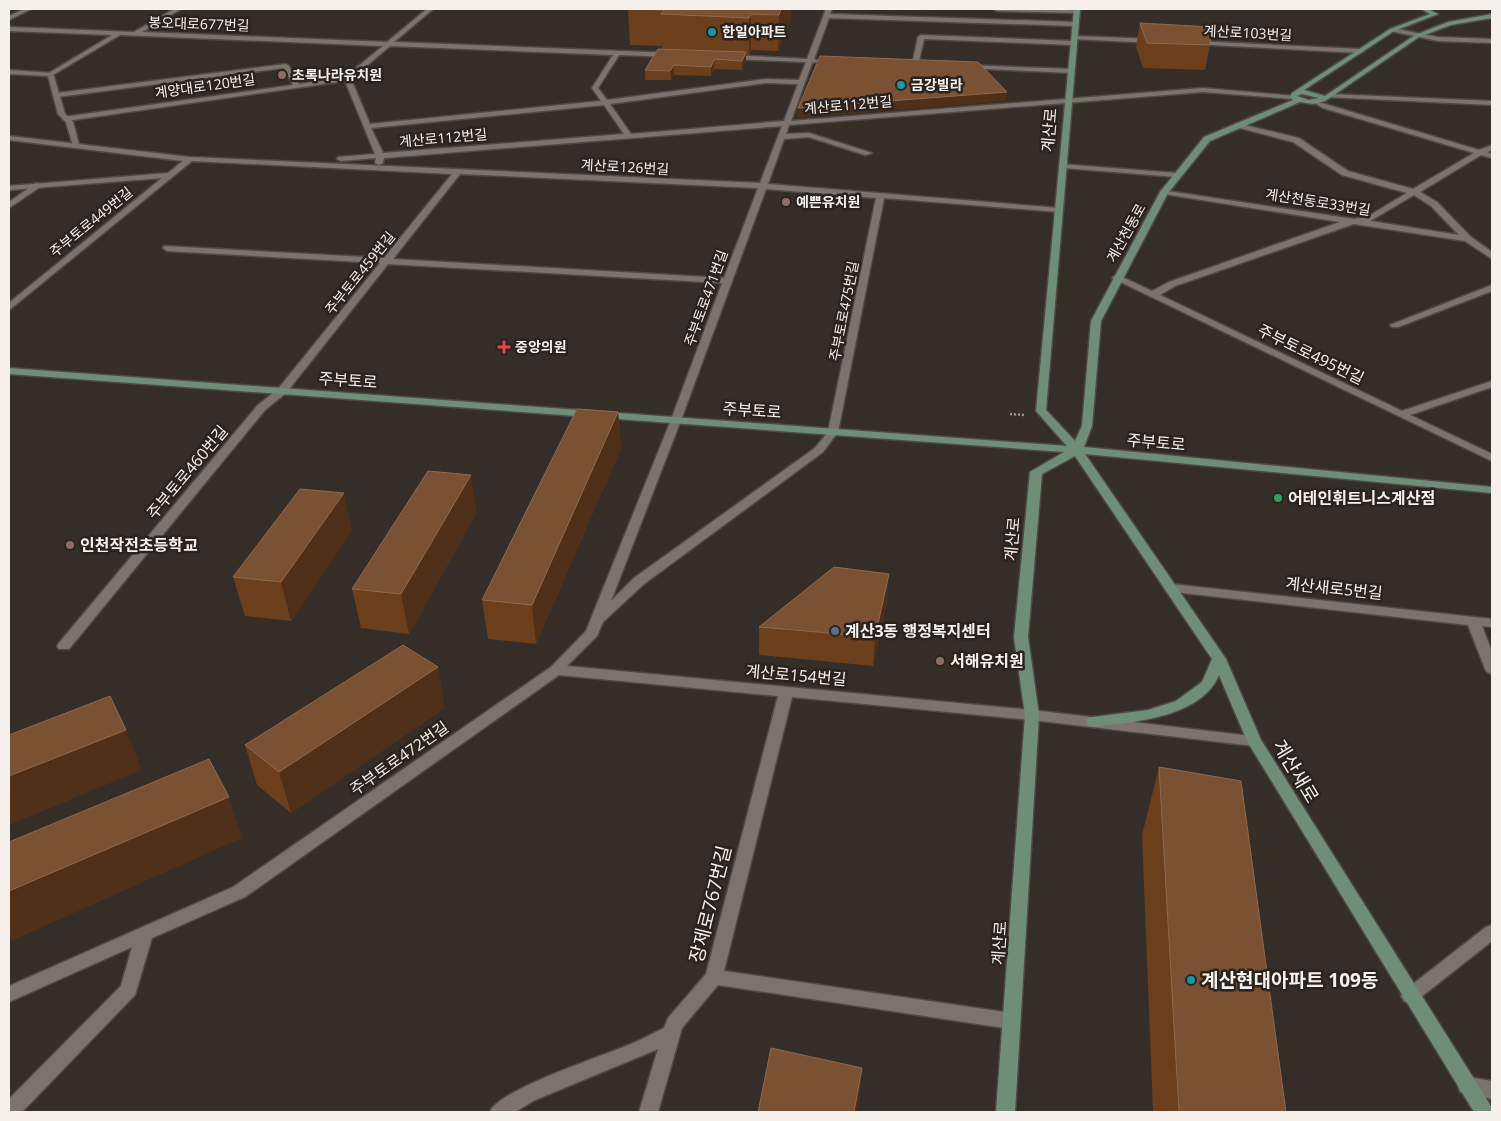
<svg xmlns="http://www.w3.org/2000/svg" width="1501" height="1121" font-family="'Open Sans','Noto Sans KR',sans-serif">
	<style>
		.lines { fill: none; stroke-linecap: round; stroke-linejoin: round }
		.lane-casing { stroke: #504a46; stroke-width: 3 }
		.street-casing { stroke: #504a46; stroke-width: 3 }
		.secondary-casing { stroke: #504a46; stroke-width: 3 }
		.path { stroke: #9b9490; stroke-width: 2.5; stroke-dasharray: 2 2; stroke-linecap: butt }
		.lane { fill: #7d736e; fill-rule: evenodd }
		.street { fill: #7d736e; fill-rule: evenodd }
		.secondary { fill: #6f8e78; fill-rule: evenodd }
		.wall { fill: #6b3e1c }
		.shaded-wall { fill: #4f2f17 }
		.building { fill: #7a5132; stroke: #8e6a50 }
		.culture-dot { fill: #0f9aa8; stroke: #2b231e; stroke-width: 2 }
		.education-dot { fill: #8d6e63; stroke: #2b231e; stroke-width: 2 }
		.health-dot { fill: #e0444e; stroke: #2b231e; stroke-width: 2 }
		.leisure-dot { fill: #2e9e5b; stroke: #2b231e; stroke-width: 2 }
		.service-dot { fill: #5c6f8a; stroke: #2b231e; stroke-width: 2 }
		.labels { text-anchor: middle; stroke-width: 5; stroke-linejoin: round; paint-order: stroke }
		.far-street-label { font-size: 14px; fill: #f6f0ed; stroke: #2b231e }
		.far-poi-label { font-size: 14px; font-weight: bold; fill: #f6f0ed; stroke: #2b231e; text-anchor: start }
		.street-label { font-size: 16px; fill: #f6f0ed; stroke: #2b231e }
		.poi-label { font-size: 16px; font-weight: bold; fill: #f6f0ed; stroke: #2b231e; text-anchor: start }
		.near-street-label { font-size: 19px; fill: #f6f0ed; stroke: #2b231e }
		.near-poi-label { font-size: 19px; font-weight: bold; fill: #f6f0ed; stroke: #2b231e; text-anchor: start }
	</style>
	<rect width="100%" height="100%" fill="#352d28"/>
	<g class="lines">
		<defs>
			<g id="lane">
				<polygon points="9,70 53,73 65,114 73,122 80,148 73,146 66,122 58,114 48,76 9,74"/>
				<polygon points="36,183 43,185 9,208 9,202"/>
			</g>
			<g id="street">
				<polygon points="24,9 31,9 9,20 9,16"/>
				<path d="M 174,9 L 181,9 L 142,32 L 387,42 L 427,9 L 433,9 L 394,42 L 672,53 L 675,55 L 672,57 L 619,55 L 598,88 L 607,100 L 766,79 L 799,80 L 806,62 L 729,59 L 726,57 L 729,55 L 807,59 L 826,9 L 832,9 L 830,14 L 1075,22 L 1078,24 L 1075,26 L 829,18 L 814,59 L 819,61 L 812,63 L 791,121 L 1203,88 L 1295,96 L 1295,98 L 1293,99 L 1203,92 L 789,125 L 786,134 L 809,133 L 872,153 L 865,155 L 809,137 L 784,139 L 768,184 L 1059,208 L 1063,210 L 1059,212 L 884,198 L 838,432 L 823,452 L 644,584 L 603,622 L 597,636 L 567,666 L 1032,710 L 1259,737 L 1261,741 L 1259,745 L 1254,746 L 1032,720 L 792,697 L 724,971 L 1011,1013 L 1017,1015 L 1020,1021 L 1017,1027 L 1011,1029 L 718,985 L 682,1028 L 658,1112 L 639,1112 L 658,1049 L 535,1100 L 515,1112 L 490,1112 C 498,1090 600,1057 626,1046 C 639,1041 651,1034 664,1028 L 668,1018 L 706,974 L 778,696 L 559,675 L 245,897 L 152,938 L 135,995 L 22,1112 L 9,1112 L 9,1099 L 121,986 L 132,947 L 9,1002 L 9,986 L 233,887 L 551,667 L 586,631 L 671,420 L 722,283 L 388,264 L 286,393 L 265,410 L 69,649 L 59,649 L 57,646 L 59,643 L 257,406 L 278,389 L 380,263 L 167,251 L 163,248 L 164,246 L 384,258 L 452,174 L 192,161 L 9,310 L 9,303 L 162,178 L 9,190 L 9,186 L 168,173 L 183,161 L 9,140 L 9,136 L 190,157 L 760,183 L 782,126 L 384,158 L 383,163 L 379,165 L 375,163 L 376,158 L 341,161 L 337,159 L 338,157 L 375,154 L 345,81 L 66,121 L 62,119 L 63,117 L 293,85 L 284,68 L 57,97 L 54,95 L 57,93 L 286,64 L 289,66 L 299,84 L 345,77 L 383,46 L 120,35 L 51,76 L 48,74 L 49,73 L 112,35 L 9,31 L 9,27 L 134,32 ZM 390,46 L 613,55 L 592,88 L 601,101 L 370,124 L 351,79 ZM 766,83 L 798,84 L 784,121 L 631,134 L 610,104 ZM 604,105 L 624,134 L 383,153 L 371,128 ZM 460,174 L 758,188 L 724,278 L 393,259 ZM 766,189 L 876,198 L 828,432 L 815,448 L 634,578 L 611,601 L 681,420 Z"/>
				<polygon points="994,9 1057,9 1080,11 1077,13 997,11"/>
				<polygon points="1392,28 1438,37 1492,39 1492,43 1438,41 1390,31"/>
				<polygon points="921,35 1074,41 1077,43 1074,45 924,39 918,65 915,67 912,65 918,37"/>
				<polygon points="1074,36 1154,39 1157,41 1154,43 1072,39"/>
				<polygon points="1194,41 1361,49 1364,51 1361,53 1192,44"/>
				<polygon points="966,65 1071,69 1074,71 1071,73 964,68 964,66"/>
				<polygon points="1329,94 1492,101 1492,105 1327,97 1327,95"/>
				<path d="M 1315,101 L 1479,150 L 1492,145 L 1492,150 L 1487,152 L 1492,154 L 1492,158 L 1481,155 L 1420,192 L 1437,202 L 1471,237 L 1492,252 L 1492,259 L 1465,241 L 1354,224 L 1175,286 L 1160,295 L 1402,411 L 1492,381 L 1492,387 L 1410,415 L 1492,454 L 1492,461 L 1112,278 L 1114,276 L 1120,276 L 1152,291 L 1169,282 L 1340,222 L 1164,194 L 1160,192 L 1161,190 L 1354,219 L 1367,217 L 1407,193 L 1342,175 L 1293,142 L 1236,127 L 1236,123 L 1299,138 L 1348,171 L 1413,189 L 1474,153 L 1323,108 L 1315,103 ZM 1414,195 L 1431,206 L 1459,235 L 1370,221 Z"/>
				<polygon points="1060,164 1177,173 1181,175 1177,177 1063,168 1059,166"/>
				<polygon points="1492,285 1492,291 1398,327 1392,327 1390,325"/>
				<polygon points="1171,584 1492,619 1492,627 1482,626 1492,652 1492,674 1487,672 1485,669 1468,625 1166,591 1165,588 1166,585"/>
				<polygon points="1492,925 1492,941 1416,1001 1410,1004 1404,1001 1401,996 1404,991 1486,927"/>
				<polygon points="1467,1077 1492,1081 1492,1099 1460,1092 1458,1086 1460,1080"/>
			</g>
			<path id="secondary" d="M 1074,9 L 1080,9 L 1046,410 L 1075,441 L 1082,426 L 1091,321 L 1160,192 L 1204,137 L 1293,100 L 1290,97 L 1292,93 L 1390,29 L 1430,14 L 1421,9 L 1428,9 L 1438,14 L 1394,31 L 1304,90 L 1325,96 L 1415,35 L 1448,22 L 1492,14 L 1492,18 L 1451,25 L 1419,37 L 1325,101 L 1313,104 L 1300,102 L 1210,141 L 1168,193 L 1101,321 L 1092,426 L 1084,447 L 1492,487 L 1492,493 L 1085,454 L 1226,659 L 1261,740 L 1491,1106 L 1492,1112 L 1474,1112 L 1247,741 L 1219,675 C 1201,718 1133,722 1093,727 L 1088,726 L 1086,722 L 1088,718 L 1093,717 L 1148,710 L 1176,701 L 1202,682 L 1212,659 L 1075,456 L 1042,474 L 1028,637 L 1039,715 L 1015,1112 L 996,1112 L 1025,715 L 1014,637 L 1030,472 L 1064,452 L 9,374 L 9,368 L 1067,446 L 1036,411 ZM 1302,94 L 1319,98 L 1309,100 L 1297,96 Z"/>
		</defs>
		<!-- lane casing -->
		<use href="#lane" class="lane-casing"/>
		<!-- street casing -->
		<use href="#street" class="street-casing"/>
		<!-- secondary casing -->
		<use href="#secondary" class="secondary-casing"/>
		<!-- path -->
		<polyline class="path" points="1010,414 1024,415"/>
		<!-- lane -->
		<use href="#lane" class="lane"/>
		<!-- street -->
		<use href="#street" class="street"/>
		<!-- secondary -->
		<use href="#secondary" class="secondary"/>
	</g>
	<!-- wall -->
	<g class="wall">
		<polygon points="628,9 791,9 791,19 778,51 751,50 749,55 746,55 746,62 742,70 714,69 711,76 674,75 671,80 645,80 645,70 662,49 662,46 630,45"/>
		<polygon points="1140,23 1210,45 1205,70 1143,68 1136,47"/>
		<polygon points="618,412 621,448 536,644 488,639 482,600"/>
		<polygon points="477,512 409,634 361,628 352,589"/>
		<polygon points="352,530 291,621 245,616 233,577"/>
		<polygon points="887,601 873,666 759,655 759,627"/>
		<polygon points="445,708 291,813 257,785 245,745"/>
		<polygon points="1159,767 1286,1112 1153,1112 1142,835"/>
	</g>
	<!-- shaded-wall -->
	<g class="shaded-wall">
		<polygon points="781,9 791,9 791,19 778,51 779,15"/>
		<polygon points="751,14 751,50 749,55 749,18"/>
		<polygon points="746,52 746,62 742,70 742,61"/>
		<polygon points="714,59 714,69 711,76 711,67"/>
		<polygon points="674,65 674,75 671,80 670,71"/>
		<polygon points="1007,92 1006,101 798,118 798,108"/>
		<polygon points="618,412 621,448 536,644 532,605"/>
		<polygon points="471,475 477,512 409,634 401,594"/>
		<polygon points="344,493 352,530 291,621 281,582"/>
		<polygon points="889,574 887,601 873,666 875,637"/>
		<polygon points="438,667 445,708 291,813 279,772"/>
		<polygon points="126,730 142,770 9,825 9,776"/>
		<polygon points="229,797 242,838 9,942 9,891"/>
		<polygon points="862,1068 858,1112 854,1112"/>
	</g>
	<!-- building -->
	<g class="building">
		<polygon points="628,9 781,9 779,15 751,14 749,18 661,14 664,10"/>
		<polygon points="1140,23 1211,27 1210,45 1147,43"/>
		<polygon points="658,49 746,52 742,61 714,59 711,67 674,65 670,71 645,70"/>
		<polygon points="820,56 978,62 1007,92 798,108"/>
		<polygon points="577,409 618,412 532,605 482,600"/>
		<polygon points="428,471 471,475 401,594 352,589"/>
		<polygon points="300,489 344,493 281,582 233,577"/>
		<polygon points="834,567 889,574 875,637 759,627"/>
		<polygon points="403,645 438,667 279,772 245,745"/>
		<polygon points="110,696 126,730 9,776 9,735"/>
		<polygon points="209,759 229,797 9,891 9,842"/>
		<polygon points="1159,767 1241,781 1286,1112 1179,1112"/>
		<polygon points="771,1048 862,1068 854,1112 758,1112"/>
	</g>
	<!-- markers -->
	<g class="culture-dot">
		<circle cx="712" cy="32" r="5"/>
		<circle cx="901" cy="85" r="5"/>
		<circle cx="1191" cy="980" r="5"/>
	</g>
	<g class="education-dot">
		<circle cx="282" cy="75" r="5"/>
		<circle cx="786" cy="202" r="5"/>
		<circle cx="70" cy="545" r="5"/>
		<circle cx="940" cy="661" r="5"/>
	</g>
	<path class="health-dot" d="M501.5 339.5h5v5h5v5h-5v5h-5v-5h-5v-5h5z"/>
	<circle class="leisure-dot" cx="1278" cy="498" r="5"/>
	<circle class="service-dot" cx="835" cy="631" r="5"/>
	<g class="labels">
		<!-- far-street labels -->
		<g class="far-street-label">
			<text transform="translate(199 24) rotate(2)" y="5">봉오대로677번길</text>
			<text transform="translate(1248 33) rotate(3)" y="5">계산로103번길</text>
			<text transform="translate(205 86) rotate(-8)" y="5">계양대로120번길</text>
			<text transform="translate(848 105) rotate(-5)" y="5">계산로112번길</text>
			<text transform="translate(443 138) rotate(-5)" y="5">계산로112번길</text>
			<text transform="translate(625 167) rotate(3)" y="5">계산로126번길</text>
			<text transform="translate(1318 202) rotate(9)" y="5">계산천동로33번길</text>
			<text transform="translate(91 222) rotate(-39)" y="5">주부토로449번길</text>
			<text transform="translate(1126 233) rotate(-61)" y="5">계산천동로</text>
			<text transform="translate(360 273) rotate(-51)" y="5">주부토로459번길</text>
			<text transform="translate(706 298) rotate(-70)" y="5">주부토로471번길</text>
			<text transform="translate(844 311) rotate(-79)" y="5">주부토로475번길</text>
		</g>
		<!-- far-poi labels -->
		<g class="far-poi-label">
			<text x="722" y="37">한일아파트</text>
			<text x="292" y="80">초록나라유치원</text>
			<text x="911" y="90">금강빌라</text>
			<text x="796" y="207">예쁜유치원</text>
			<text x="515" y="352">중앙의원</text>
		</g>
		<!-- street labels -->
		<g class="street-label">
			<text transform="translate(1049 130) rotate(-85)" y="6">계산로</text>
			<text transform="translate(1311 354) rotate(26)" y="6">주부토로495번길</text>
			<text transform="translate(348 380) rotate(4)" y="6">주부토로</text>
			<text transform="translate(752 410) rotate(4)" y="6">주부토로</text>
			<text transform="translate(1156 442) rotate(5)" y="6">주부토로</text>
			<text transform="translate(187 472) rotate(-50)" y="6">주부토로460번길</text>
			<text transform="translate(1012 539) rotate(-85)" y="6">계산로</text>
			<text transform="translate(1334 588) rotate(6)" y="6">계산새로5번길</text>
			<text transform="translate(796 675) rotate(5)" y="6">계산로154번길</text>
			<text transform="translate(399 758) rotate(-35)" y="6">주부토로472번길</text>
			<text transform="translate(999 943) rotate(-86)" y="6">계산로</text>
		</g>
		<!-- poi labels -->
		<g class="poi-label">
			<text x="1288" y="504">어테인휘트니스계산점</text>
			<text x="80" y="551">인천작전초등학교</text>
			<text x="845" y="637">계산3동 행정복지센터</text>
			<text x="950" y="667">서해유치원</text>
		</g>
		<!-- near-street labels -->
		<g class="near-street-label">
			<text transform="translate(1296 771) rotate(59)" y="7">계산새로</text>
			<text transform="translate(710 904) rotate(-76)" y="7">장제로767번길</text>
		</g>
		<!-- near-poi labels -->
		<g class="near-poi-label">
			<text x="1201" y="987">계산현대아파트 109동</text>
		</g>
	</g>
	<!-- border -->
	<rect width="1501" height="1121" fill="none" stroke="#f6f0ed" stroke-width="20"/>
</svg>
